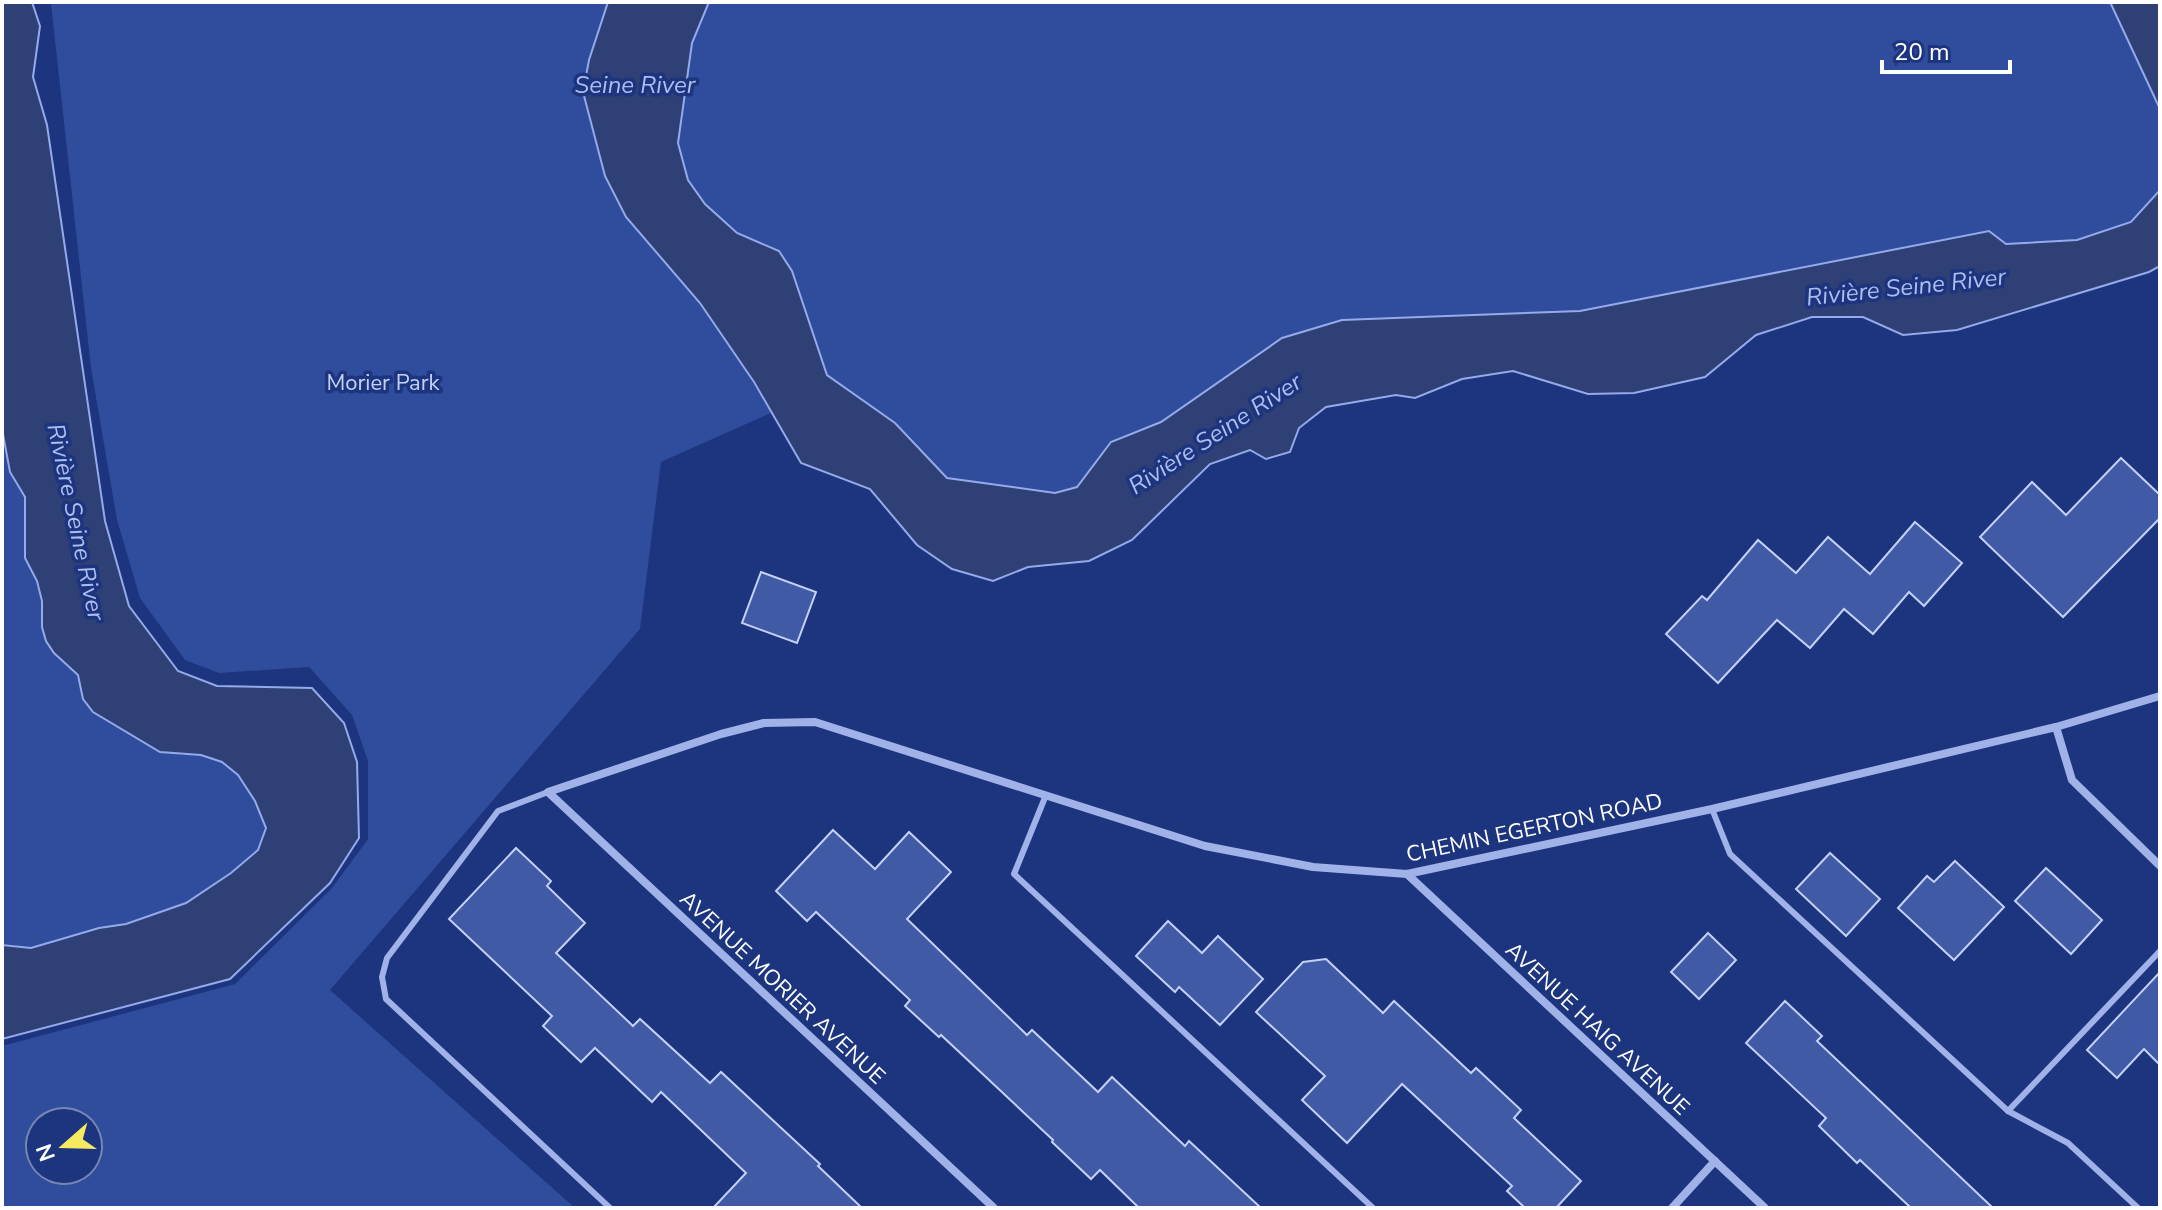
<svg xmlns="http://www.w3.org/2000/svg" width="2162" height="1210" font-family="'Nunito Sans',sans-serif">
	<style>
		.green { fill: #304c9d; fill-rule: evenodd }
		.water { fill: #2f4077; stroke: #94aaea; stroke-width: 2 }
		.building { fill: #415aa6; stroke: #c4d1f6; stroke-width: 2 }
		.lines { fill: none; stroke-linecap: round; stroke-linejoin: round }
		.service { stroke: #a0b2e8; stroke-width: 6 }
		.minor { stroke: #a0b2e8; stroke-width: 8 }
		.labels { text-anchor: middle; stroke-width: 7; stroke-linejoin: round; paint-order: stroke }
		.park-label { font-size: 22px; fill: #c4d1f6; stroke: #1d347e }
		.street-label { font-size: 22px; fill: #fff; stroke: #1d347e }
		.water-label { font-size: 24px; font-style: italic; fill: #acbdf0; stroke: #1d347e }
	</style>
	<rect width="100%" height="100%" fill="#1d347e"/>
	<!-- green -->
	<g class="green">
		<path d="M 54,2 L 608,2 L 589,60 L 626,217 L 701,303 L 734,351 L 771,413 L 661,462 L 640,629 L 330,990 L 575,1208 L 2,1208 L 2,1046 L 235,984 L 332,888 L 368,839 L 368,761 L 352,715 L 309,667 L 219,673 L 185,660 L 140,598 L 117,520 L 91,368 L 51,4 ZM 40,1122 L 88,1122 L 88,1170 L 40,1170 Z"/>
		<polygon points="709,2 2110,2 2160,109 2160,190 2131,222 2077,240 2006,244 1989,231 1580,311 1342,320 1282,338 1161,422 1111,442 1077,487 1055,493 946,478 895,423 827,375 792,271 779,251 737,233 705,204 688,180 678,143 692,43"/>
		<polygon points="2,429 10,472 25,497 25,558 37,581 42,601 42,628 54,653 78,675 83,699 93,712 141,740 182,755 201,755 222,762 238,775 255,801 266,828 259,849 231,873 186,903 126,924 99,928 31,948 2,945"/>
	</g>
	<!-- water -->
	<g class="water">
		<polygon points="2,2 32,2 40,26 33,77 47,125 105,521 129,606 178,671 217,686 312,688 344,723 357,762 359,838 330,883 230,979 2,1039 2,945 31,948 99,928 126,924 186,903 231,873 258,850 266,828 255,801 238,775 222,762 201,755 160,752 93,712 83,699 78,675 54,653 46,641 42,627 42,601 37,581 25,558 25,497 10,472 2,429"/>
		<polygon points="608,2 709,2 692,43 678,143 688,180 705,204 737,233 779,251 792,271 827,375 895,423 947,478 1055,493 1077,487 1111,442 1161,422 1282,338 1342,320 1580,311 1989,231 2006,244 2077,240 2131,222 2160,190 2160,266 2149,272 1957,330 1903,335 1863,317 1812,317 1756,335 1705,377 1634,393 1588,394 1513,371 1462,379 1415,398 1396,395 1326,407 1299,428 1290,452 1266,459 1250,450 1210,464 1132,540 1089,561 1028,567 993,581 952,569 917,545 870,489 801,463 754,382 700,303 626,217 605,176 583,92 589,60"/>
		<polygon points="2110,2 2160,2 2160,109"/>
	</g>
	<!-- building -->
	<g class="building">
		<polygon points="2121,458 2160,495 2160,518 2063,617 1980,537 2032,482 2066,515"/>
		<polygon points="1915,522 1962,563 1924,606 1909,592 1873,634 1844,609 1810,648 1777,620 1718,683 1666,634 1702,596 1707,600 1758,540 1796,573 1828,537 1870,574"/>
		<polygon points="761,572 816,592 797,643 742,623"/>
		<polygon points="833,830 875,869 909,832 951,872 907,919 1027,1035 1032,1030 1098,1092 1112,1077 1185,1146 1189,1141 1261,1208 1139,1208 1100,1170 1091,1179 1052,1142 1053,1140 941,1035 939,1037 905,1006 910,1000 816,912 807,921 776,891"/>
		<polygon points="516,848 551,881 547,886 585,923 556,953 633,1026 640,1019 710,1083 721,1072 820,1164 818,1166 862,1208 713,1208 746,1173 661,1092 652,1102 595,1048 581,1062 543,1026 552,1016 449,919"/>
		<polygon points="1830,853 1880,899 1846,936 1796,889"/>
		<polygon points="1955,861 2004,907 1954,960 1898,908 1927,876 1934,882"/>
		<polygon points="2046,868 2102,920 2071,954 2015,901"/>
		<polygon points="1168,921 1202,953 1218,936 1263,979 1220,1025 1179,987 1175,992 1136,956"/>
		<polygon points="1708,933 1736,960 1699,999 1671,972"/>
		<polygon points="1326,959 1383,1013 1394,1001 1471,1073 1476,1068 1521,1110 1514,1118 1581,1181 1556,1208 1525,1208 1507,1191 1512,1186 1402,1084 1347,1143 1302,1100 1325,1076 1256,1012 1303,962"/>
		<polygon points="2160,972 2160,1065 2144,1049 2117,1078 2087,1050"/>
		<polygon points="1785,1001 1822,1036 1817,1041 1993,1208 1911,1208 1860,1160 1857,1163 1819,1126 1826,1118 1746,1043"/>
	</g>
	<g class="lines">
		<!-- service -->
		<g class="service">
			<polyline points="548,792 498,811 387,958 382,977 386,999 610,1208"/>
			<polyline points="1046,795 1014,874 1373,1208"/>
			<polyline points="1712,809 1730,854 2008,1111 2068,1143 2138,1208"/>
			<polyline points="2008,1111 2160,951"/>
		</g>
		<!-- minor -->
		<g class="minor">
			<polyline points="2056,727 2072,780 2160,866"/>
			<polyline points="1407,874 1765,1208"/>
			<polyline points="994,1208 548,792 721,734 764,723 815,722 1205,846 1313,867 1407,874 1712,809 2056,727 2160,696"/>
			<polyline points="1672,1208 1715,1161"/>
		</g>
	</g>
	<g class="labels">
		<!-- park labels -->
		<g class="park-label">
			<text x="383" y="390">Morier Park</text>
		</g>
		<!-- street labels -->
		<g class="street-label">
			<text transform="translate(1534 827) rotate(-12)" y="8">CHEMIN EGERTON ROAD</text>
			<text transform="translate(783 987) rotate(43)" y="8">AVENUE MORIER AVENUE</text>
			<text transform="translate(1598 1028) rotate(43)" y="8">AVENUE HAIG AVENUE</text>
		</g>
		<!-- water labels -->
		<g class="water-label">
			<text x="635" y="93">Seine River</text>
			<text transform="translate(1906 287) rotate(-6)" y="8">Rivière Seine River</text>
			<text transform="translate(1215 434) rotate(-33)" y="8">Rivière Seine River</text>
			<text transform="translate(76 522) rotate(78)" y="8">Rivière Seine River</text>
		</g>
	</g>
	<!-- border -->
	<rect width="2162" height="1210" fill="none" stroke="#ffffff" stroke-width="8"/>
	<!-- north arrow -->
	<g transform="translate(64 1146) rotate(250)"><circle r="38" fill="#1d347e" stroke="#7785b2" stroke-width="2"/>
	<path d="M0-6L14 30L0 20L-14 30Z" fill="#f8ea5f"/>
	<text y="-12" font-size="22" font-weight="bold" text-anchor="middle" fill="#ffffff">N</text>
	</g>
	<!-- scale -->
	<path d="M1882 60v12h128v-12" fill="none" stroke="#ffffff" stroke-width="4"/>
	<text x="1894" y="60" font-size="24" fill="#ffffff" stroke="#1d347e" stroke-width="6" paint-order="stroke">20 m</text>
</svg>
